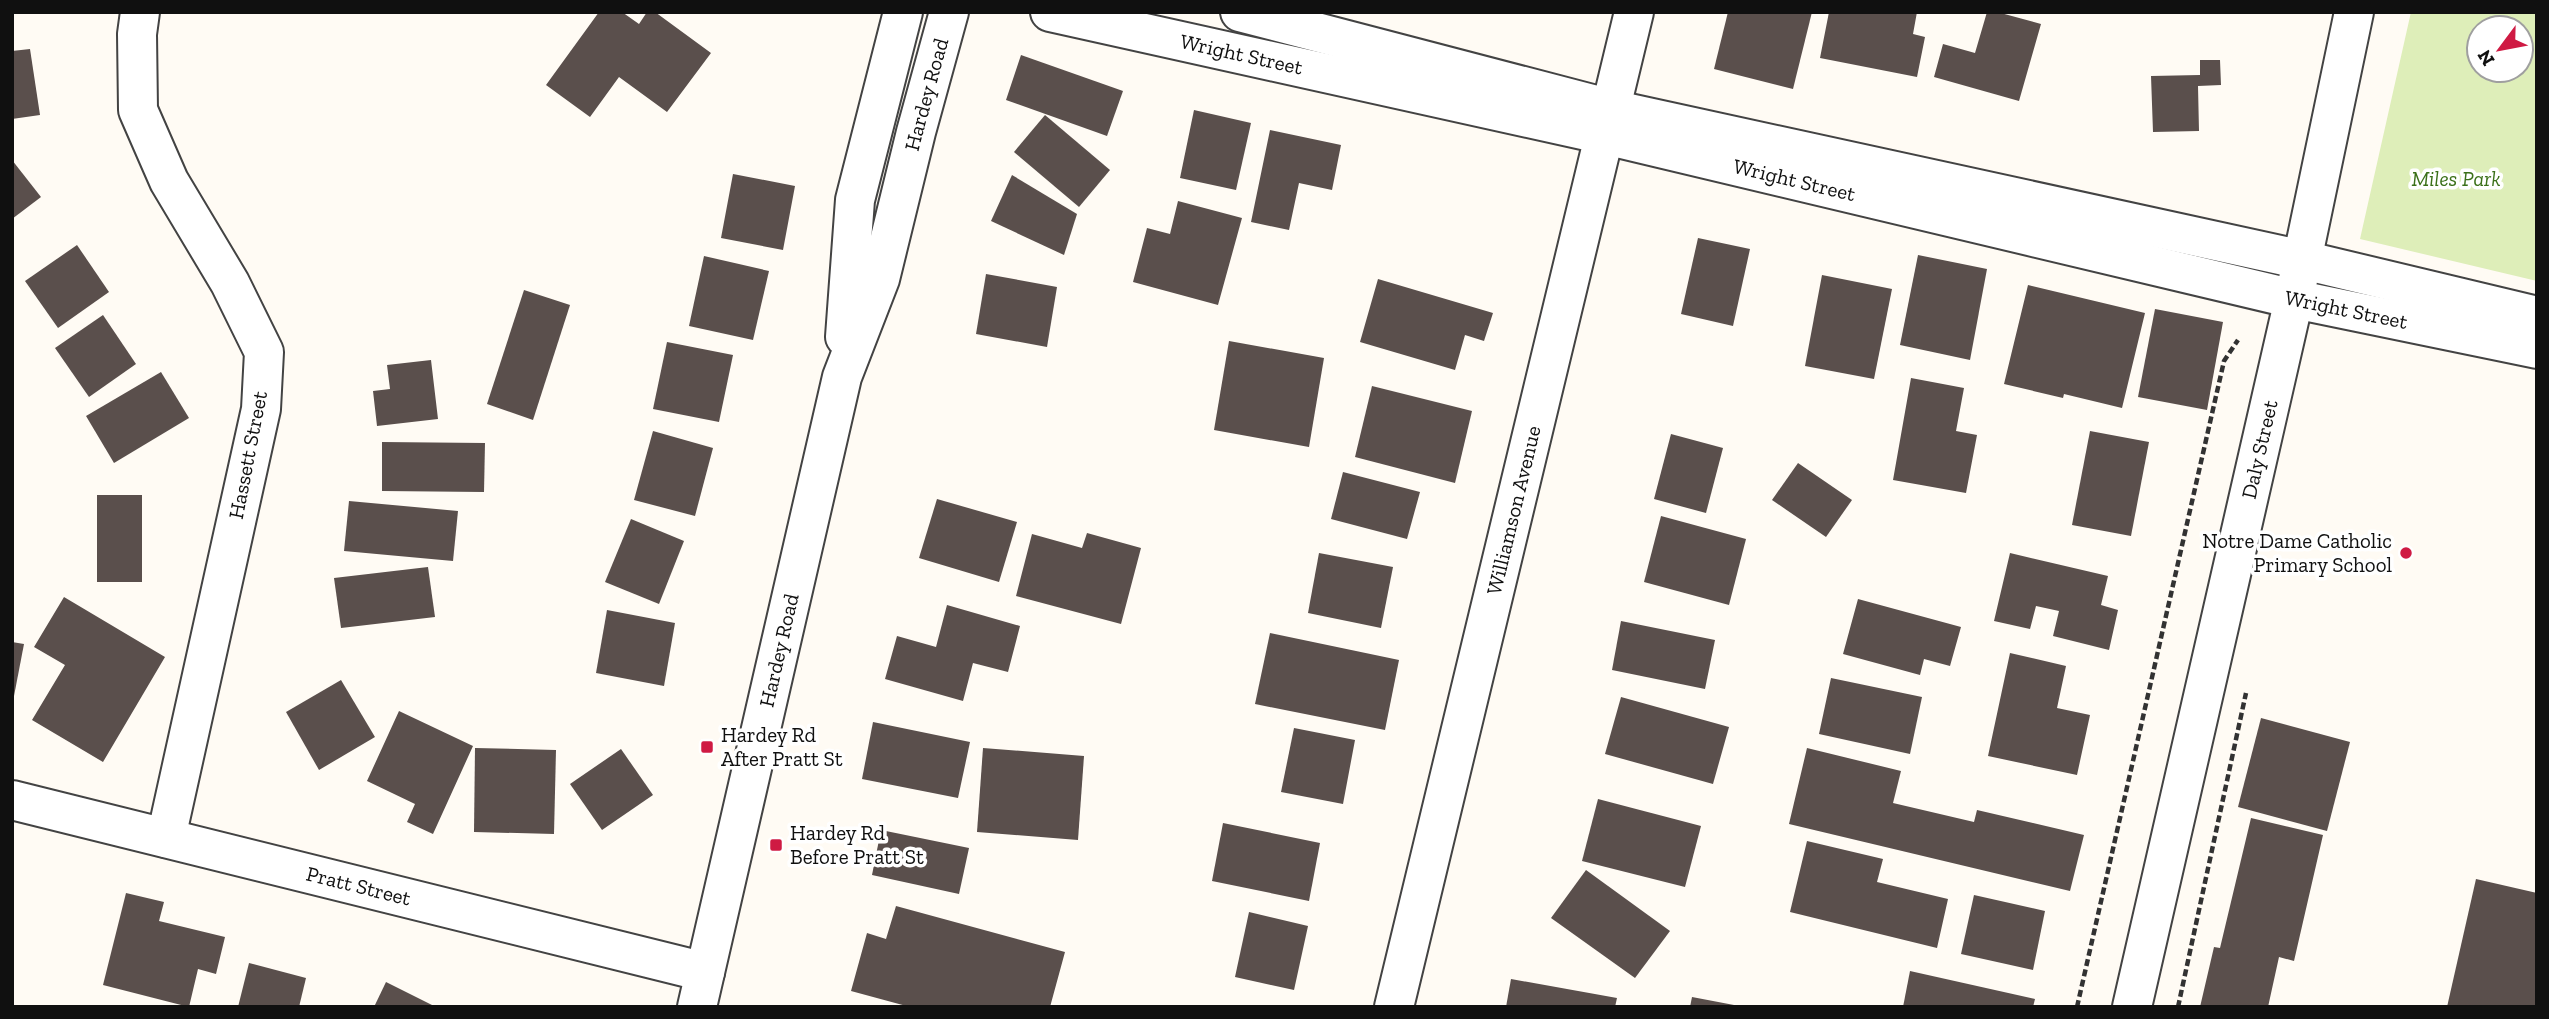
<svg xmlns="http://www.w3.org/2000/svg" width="2549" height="1019" font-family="'Zilla Slab',serif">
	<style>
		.green { fill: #deeeb9; fill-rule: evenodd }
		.building { fill: #5a4f4c }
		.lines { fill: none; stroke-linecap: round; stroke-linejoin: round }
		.minor-casing { stroke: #434343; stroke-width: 42 }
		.tertiary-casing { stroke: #434343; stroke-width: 42 }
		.path { stroke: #323232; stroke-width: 4.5; stroke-dasharray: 7 3.5; stroke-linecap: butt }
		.minor { stroke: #fff; stroke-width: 38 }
		.tertiary { stroke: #fff; stroke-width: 38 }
		.poi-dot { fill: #cf1a43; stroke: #fff; stroke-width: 2.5 }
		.labels { text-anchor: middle; stroke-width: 7; stroke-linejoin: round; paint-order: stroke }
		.street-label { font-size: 21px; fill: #101010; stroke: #fff }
		.park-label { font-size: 21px; font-style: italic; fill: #3b7019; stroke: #fff }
		.poi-label { font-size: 21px; fill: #101010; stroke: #fff; text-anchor: start }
	</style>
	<rect width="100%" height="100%" fill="#fffbf4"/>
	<!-- green -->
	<path class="green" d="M 2411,12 L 2537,12 L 2537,281 L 2360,239 ZM 2479,28 L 2521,28 L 2521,70 L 2479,70 Z"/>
	<!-- building -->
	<g class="building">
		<polygon points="599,12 622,12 639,24 647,12 655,12 711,53 667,112 619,77 590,117 546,85"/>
		<polygon points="1728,12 1812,12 1793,89 1714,69"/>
		<polygon points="1829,12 1917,12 1913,34 1925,37 1917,77 1820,58"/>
		<polygon points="1987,12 1997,12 2041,24 2019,101 1934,77 1943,44 1975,53"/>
		<polygon points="30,49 40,115 12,119 12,51"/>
		<polygon points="1021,55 1123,91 1107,136 1006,100"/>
		<polygon points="2200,60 2220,60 2221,85 2198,86 2199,131 2153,132 2151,76 2200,75"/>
		<polygon points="1194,110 1251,123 1236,190 1180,178"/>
		<polygon points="1045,115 1110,170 1079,207 1014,152"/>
		<polygon points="1270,130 1341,145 1332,190 1299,183 1289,230 1251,222"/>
		<polygon points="12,160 41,197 12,219"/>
		<polygon points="733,174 795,186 783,250 721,238"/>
		<polygon points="1012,175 1077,214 1064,255 991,221"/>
		<polygon points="1178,201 1242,218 1218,305 1133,282 1147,228 1170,234"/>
		<polygon points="1698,238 1750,249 1733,326 1681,314"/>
		<polygon points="77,245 109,292 58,328 25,281"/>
		<polygon points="1918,255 1987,269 1970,360 1900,345"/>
		<polygon points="704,256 769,271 753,340 689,326"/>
		<polygon points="986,274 1057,287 1047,347 976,334"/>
		<polygon points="1822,275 1892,289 1874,379 1805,366"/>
		<polygon points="1378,279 1493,313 1484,341 1465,335 1455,370 1360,342"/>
		<polygon points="2028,285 2145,313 2122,408 2064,394 2063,398 2004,384"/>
		<polygon points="524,290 570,305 533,420 487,404"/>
		<polygon points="2155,309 2223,322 2207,410 2138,397"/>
		<polygon points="103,315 136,364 89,397 55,348"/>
		<polygon points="1229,341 1324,358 1309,447 1214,430"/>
		<polygon points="667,342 733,355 719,422 653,409"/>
		<polygon points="431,360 438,419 377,426 373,391 390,389 387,365"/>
		<polygon points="161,372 189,418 114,463 86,416"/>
		<polygon points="1911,378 1964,388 1956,431 1977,435 1966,493 1893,480"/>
		<polygon points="1372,386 1472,411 1455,483 1355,457"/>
		<polygon points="653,431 713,448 695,516 634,500"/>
		<polygon points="2090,431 2149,442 2131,536 2072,525"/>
		<polygon points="1671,434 1723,448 1706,513 1654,499"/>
		<polygon points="382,442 485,443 484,492 382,491"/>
		<polygon points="1798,463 1852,500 1826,537 1772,500"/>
		<polygon points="1343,472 1420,492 1407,539 1331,519"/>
		<rect x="97" y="495" width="45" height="87"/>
		<polygon points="937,499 1017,522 999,582 919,558"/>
		<polygon points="349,501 458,511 453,561 344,551"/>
		<polygon points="1661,516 1746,539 1729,605 1644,582"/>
		<polygon points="631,519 684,541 659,604 605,582"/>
		<polygon points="1087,533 1141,548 1121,624 1016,596 1032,534 1082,548"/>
		<polygon points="1319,553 1393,567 1381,628 1308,613"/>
		<polygon points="2010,553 2108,576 2101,605 2118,610 2109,650 2053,636 2059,611 2036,606 2030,629 1994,621"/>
		<polygon points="428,567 435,617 341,628 334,578"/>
		<polygon points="64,597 165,657 103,762 32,720 65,665 34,647"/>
		<polygon points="1858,599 1961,627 1950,666 1924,659 1920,675 1843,654"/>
		<polygon points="947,605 1020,626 1008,672 973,663 963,701 885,679 897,636 936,647"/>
		<polygon points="607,610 675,623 664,686 596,673"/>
		<polygon points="1621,621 1715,640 1705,689 1612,670"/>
		<polygon points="1270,633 1399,660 1385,730 1255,704"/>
		<polygon points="12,642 24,644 14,696 12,696"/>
		<polygon points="2010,653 2066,666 2057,708 2090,715 2077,775 1988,756"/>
		<polygon points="1831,678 1922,697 1910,754 1819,734"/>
		<polygon points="341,680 375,737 319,770 286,712"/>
		<polygon points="1621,697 1729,727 1713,784 1605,754"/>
		<polygon points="399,711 473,746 433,834 407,822 415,804 367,781"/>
		<polygon points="2261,718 2350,742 2327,831 2238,807"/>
		<polygon points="873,722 970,742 958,798 862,779"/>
		<polygon points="1294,728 1355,740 1343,804 1281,792"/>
		<polygon points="475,748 556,750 554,834 474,832"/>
		<polygon points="983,748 1084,756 1078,840 977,832"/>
		<polygon points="1807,748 1901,771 1893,803 1974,822 1977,810 2084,835 2070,891 1789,824"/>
		<polygon points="621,749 653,795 602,830 570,784"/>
		<polygon points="1598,799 1701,826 1685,887 1582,861"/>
		<polygon points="2251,818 2323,835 2294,961 2279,957 2268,1007 2200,1007 2214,947 2220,948"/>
		<polygon points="1223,823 1320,843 1309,901 1212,881"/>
		<polygon points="881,830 969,848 959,894 872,875"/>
		<polygon points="1807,841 1883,859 1877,882 1948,899 1937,948 1790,912"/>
		<polygon points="1586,870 1670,931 1635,978 1551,918"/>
		<polygon points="2476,879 2537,893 2536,1007 2447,1007"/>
		<polygon points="126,893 164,902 159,921 225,937 216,974 198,969 189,1007 103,985"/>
		<polygon points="1974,895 2045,911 2033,970 1961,954"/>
		<polygon points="896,906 1065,952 1050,1007 910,1007 851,991 867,933 886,939"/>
		<polygon points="1249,912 1308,926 1294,990 1235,977"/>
		<polygon points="249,963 306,978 299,1007 238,1007"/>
		<polygon points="1910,971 2035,999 2033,1007 1903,1007"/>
		<polygon points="1511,979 1617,998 1615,1007 1506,1007"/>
		<polygon points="386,982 436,1007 374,1007"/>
		<polygon points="1692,997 1734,1005 1734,1007 1690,1007"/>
	</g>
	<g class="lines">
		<defs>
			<g id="minor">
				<polyline points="140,12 137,34 138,110 169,181 230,283 264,352 261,409 166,838"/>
				<path id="s1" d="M 12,800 L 705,972"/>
				<path id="s2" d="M 1394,1007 L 1634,12"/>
				<path id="s3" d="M 2132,1007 L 2294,299 L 2354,12"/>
			</g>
			<g id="tertiary">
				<path id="s4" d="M 1050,12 L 1605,135 L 2294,299 L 2537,349"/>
				<polyline points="1240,12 1611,109 2303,260 2537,316"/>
				<polyline points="845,337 855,200 903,12"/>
				<path id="s5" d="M 697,1007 L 842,377 L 880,279 L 916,132 L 949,12"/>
			</g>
		</defs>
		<!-- minor casing -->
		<use href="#minor" class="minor-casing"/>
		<!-- tertiary casing -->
		<use href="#tertiary" class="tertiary-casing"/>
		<!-- path -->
		<g class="path">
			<polyline points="2077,1007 2224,361 2238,340"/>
			<polyline points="2178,1007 2246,693"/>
		</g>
		<!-- minor -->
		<use href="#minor" class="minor"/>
		<!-- tertiary -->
		<use href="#tertiary" class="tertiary"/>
	</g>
	<!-- markers -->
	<g class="poi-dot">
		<circle cx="2406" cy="553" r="7"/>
		<rect x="700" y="740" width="14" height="14" rx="3.5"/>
		<rect x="769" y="838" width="14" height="14" rx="3.5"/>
	</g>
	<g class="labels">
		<!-- street labels -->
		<g class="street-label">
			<text dy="7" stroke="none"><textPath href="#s4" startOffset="196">Wright Street</textPath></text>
			<text dy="7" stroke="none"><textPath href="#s5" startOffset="942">Hardey Road</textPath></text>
			<text dy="7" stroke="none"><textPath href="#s4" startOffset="763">Wright Street</textPath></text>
			<text dy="7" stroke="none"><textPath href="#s4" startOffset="1330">Wright Street</textPath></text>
			<text dy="7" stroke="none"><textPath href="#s3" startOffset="572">Daly Street</textPath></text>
			<text transform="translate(248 455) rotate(-79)" y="7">Hassett Street</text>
			<text dy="7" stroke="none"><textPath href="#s2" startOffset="511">Williamson Avenue</textPath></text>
			<text dy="7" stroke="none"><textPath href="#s5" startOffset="366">Hardey Road</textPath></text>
			<text dy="7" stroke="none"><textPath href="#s1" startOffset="357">Pratt Street</textPath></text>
		</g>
		<!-- park labels -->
		<g class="park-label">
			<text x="2456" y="186">Miles Park</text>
		</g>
		<!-- poi labels -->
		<g class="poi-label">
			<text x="2392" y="548" text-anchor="end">Notre Dame Catholic<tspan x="2392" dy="24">Primary School</tspan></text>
			<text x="721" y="742">Hardey Rd<tspan x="721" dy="24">After Pratt St</tspan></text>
			<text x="790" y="840">Hardey Rd<tspan x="790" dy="24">Before Pratt St</tspan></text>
		</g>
	</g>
	<!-- border -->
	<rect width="2549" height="1019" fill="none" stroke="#101010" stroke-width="28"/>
	<!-- north arrow -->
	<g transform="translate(2500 49) rotate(238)"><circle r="33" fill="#ffffff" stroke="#9f9f9f" stroke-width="2"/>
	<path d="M0-5L12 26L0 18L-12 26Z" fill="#cf1a43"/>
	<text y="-10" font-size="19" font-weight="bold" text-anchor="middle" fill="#101010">N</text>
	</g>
</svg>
